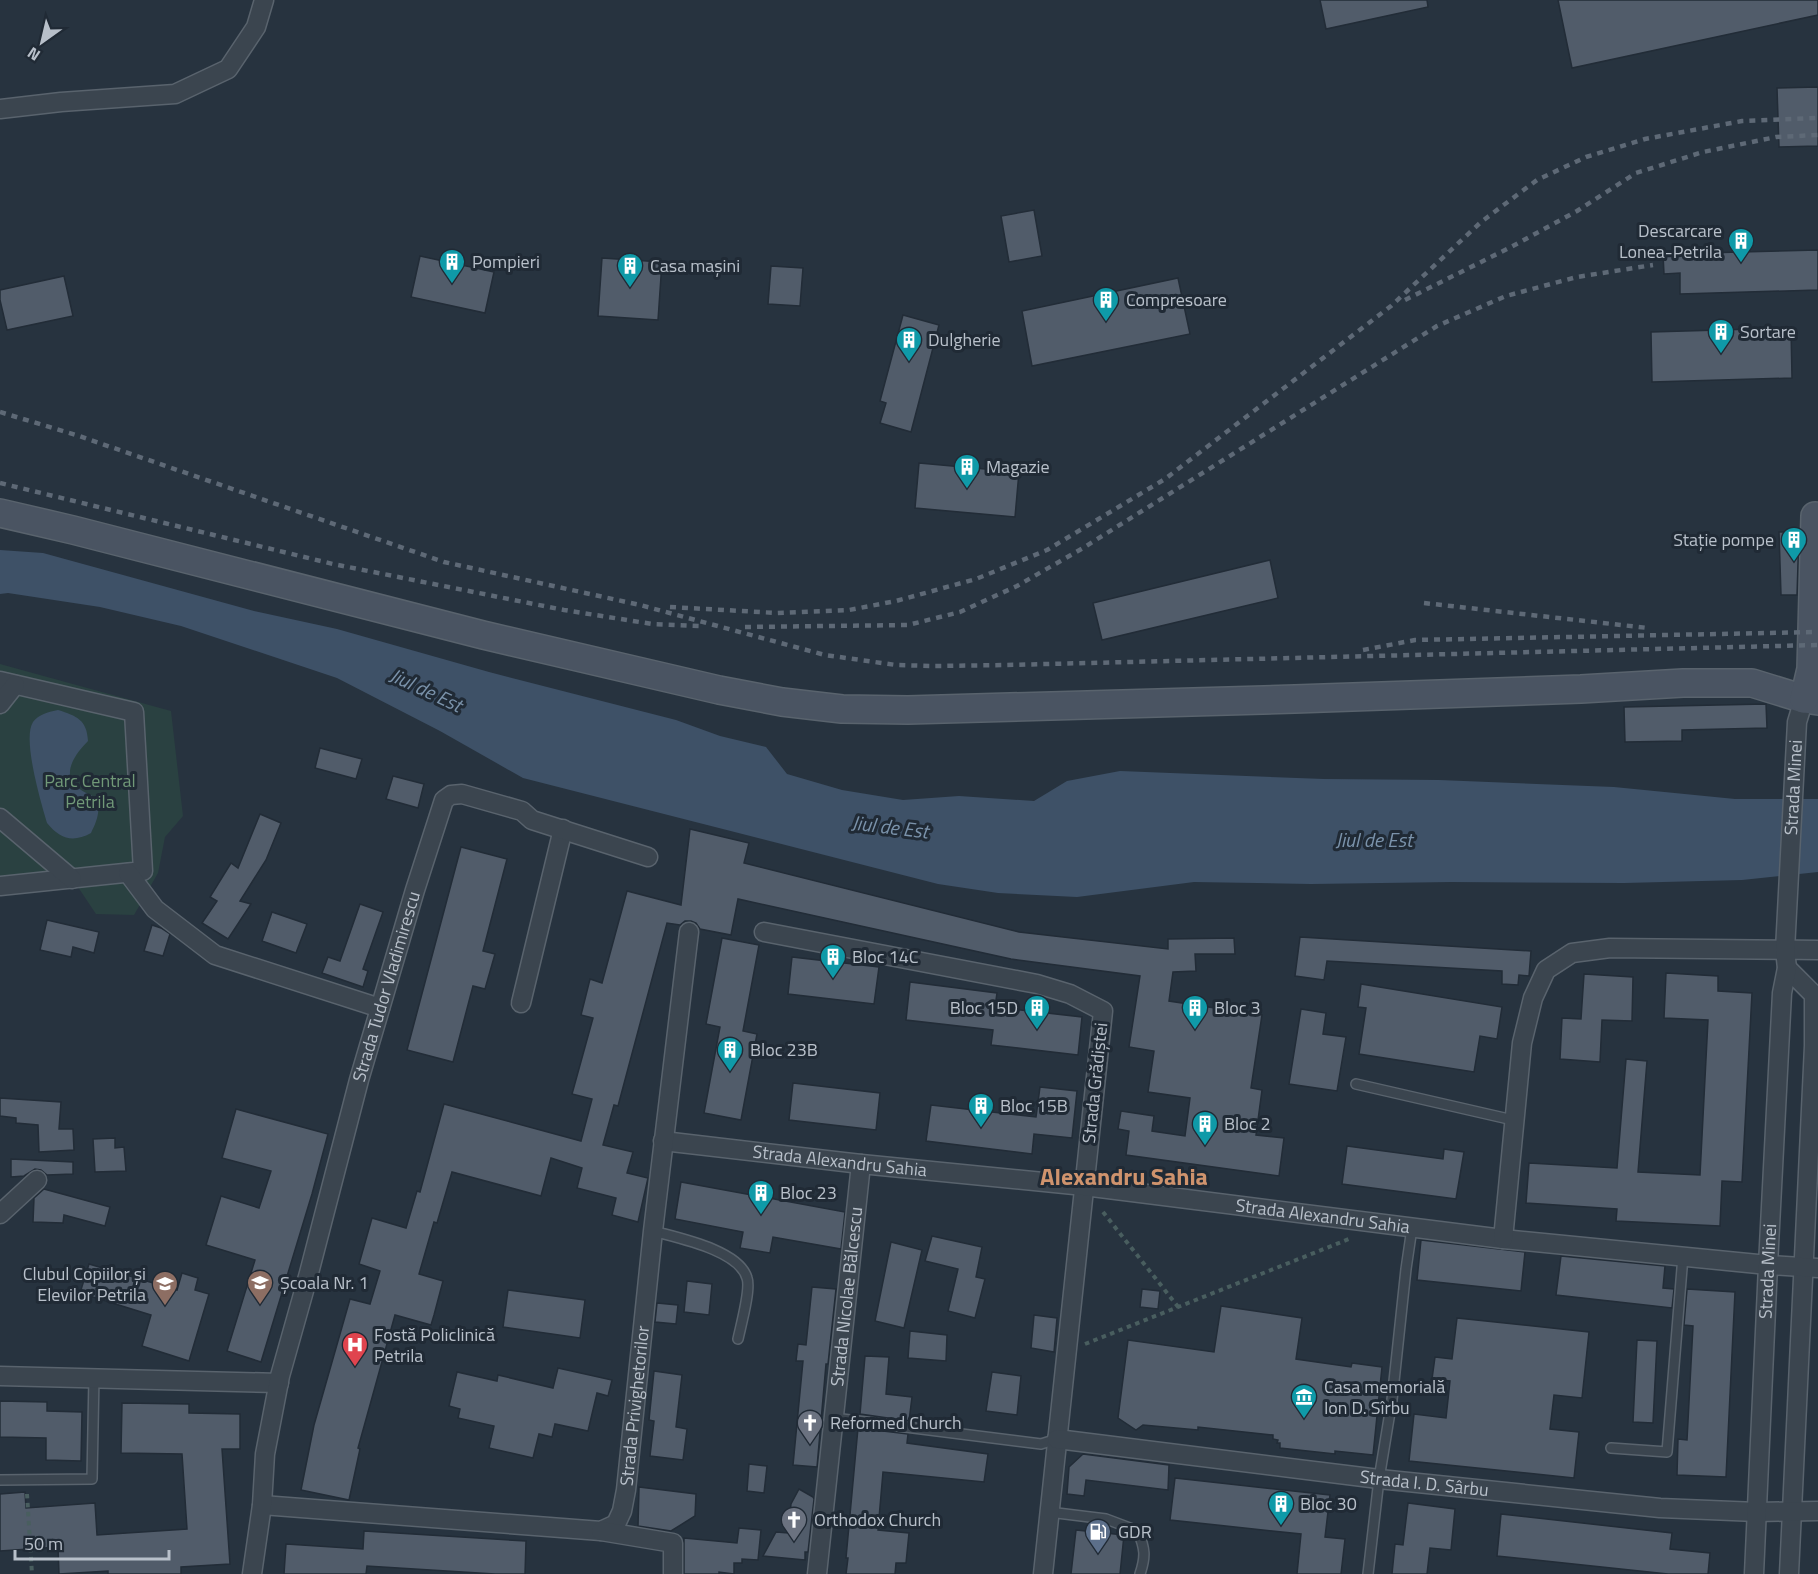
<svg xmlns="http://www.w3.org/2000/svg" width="1818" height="1574" font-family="'Titillium Web',sans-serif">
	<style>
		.green { fill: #2a4141 }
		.water { fill: #3e5167 }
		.building { fill: #515c6a; stroke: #222c37; stroke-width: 1.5 }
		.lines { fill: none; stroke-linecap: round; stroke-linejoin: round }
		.lane-casing { stroke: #59636d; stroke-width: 12 }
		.street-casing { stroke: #59636d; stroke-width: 21 }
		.secondary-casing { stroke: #59636d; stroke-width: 30 }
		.path { stroke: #495e5f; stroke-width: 4; stroke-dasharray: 4.5 4.5; stroke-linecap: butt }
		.lane { stroke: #3b454f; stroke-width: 9 }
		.street { stroke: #3b454f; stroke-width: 18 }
		.secondary { stroke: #4a5462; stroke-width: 27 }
		.rail { stroke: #5e6976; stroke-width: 4.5; stroke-dasharray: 6 6; stroke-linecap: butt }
		.labels { text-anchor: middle; stroke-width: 6; stroke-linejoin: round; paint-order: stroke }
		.poi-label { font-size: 18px; fill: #b8c0ca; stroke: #202a35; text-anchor: start }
		.park-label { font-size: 18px; fill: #719978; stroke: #202a35 }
		.street-label { font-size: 18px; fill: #b8c0ca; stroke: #202a35 }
		.water-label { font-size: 20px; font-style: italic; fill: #7a92aa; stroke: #202a35 }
		.district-label { font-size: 24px; font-weight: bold; fill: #cf936d; stroke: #202a35 }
	</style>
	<rect width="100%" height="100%" fill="#27333f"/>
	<!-- green -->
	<polygon class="green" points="0,664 171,711 183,816 165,837 158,873 134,915 96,914 76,884 0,893"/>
	<!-- water -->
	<g class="water">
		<polygon points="0,550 43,553 254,611 337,629 489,672 676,720 720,736 766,747 787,774 842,790 903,800 959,796 1034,801 1067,781 1120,771 1324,779 1439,780 1614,787 1735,799 1818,799 1818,872 1742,880 1624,883 1451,882 1311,884 1194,882 1077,897 998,893 938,884 523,778 440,731 337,678 181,626 100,607 8,593 0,594"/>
		<path d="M 58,710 C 77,716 87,720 88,741 C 76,753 60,774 78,788 C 83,792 91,795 96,798 C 101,811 97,821 91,833 C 73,843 60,839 47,823 C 41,802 22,739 33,722 C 39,714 49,712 58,710 Z"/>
	</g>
	<!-- building -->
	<g class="building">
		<polygon points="1320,0 1427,0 1428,7 1326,29"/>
		<polygon points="1558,0 1818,0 1818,15 1572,68"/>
		<polygon points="1818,87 1818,146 1779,147 1777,88"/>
		<polygon points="1034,210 1042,256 1009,262 1001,216"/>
		<polygon points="1818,250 1818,290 1680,294 1680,273 1664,274 1663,254"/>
		<polygon points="420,256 494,272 485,313 411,297"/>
		<polygon points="602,258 662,262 658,320 598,316"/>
		<polygon points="771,266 803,268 800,306 768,304"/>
		<polygon points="64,276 73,316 7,330 0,300 0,290"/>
		<polygon points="1178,278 1190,334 1032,366 1022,311"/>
		<polygon points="903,315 939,325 911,432 880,423 886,403 880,401"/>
		<polygon points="1791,328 1792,378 1652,382 1651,332"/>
		<polygon points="919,463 1019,472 1015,517 915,508"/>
		<polygon points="1779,532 1799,532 1797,595 1781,595"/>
		<polygon points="1270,560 1278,598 1102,640 1093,603"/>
		<polygon points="1766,704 1767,728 1682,730 1682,741 1625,742 1624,707"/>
		<polygon points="320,748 362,759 356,779 315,768"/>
		<polygon points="393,776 424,784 418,808 386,799"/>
		<polygon points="260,814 281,823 266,860 240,901 251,904 228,939 202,923 217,901 210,897 231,863 238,868"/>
		<polygon points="690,829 749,843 744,863 1019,932 1168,949 1168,939 1234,938 1235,954 1195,954 1196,971 1173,972 1169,1001 1262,1015 1251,1088 1262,1090 1256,1135 1284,1138 1279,1176 1126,1155 1129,1131 1118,1129 1121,1111 1154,1116 1152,1131 1185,1136 1190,1098 1148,1092 1154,1051 1129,1047 1140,976 1011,959 738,899 731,935 700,929 696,923 691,921 685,921 680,925 667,923 618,1106 614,1105 603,1145 633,1152 627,1173 648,1178 638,1222 612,1215 616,1198 577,1188 582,1168 551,1158 541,1196 452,1172 437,1223 434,1222 419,1274 443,1281 434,1315 431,1325 395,1315 358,1448 360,1449 349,1500 301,1490 314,1425 350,1299 370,1304 380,1271 359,1264 372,1218 406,1228 417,1191 420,1192 444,1104 581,1141 592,1099 572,1094 593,1018 581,1015 590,979 602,983 627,891 681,905"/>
		<polygon points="461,847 507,859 483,951 495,954 485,989 473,986 453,1062 407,1050"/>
		<polygon points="360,904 383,912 363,969 368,971 363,987 322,973 328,957 340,961"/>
		<polygon points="272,912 307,924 296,953 262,941"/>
		<polygon points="47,920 99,932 94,953 73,947 71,957 40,950"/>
		<polygon points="152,925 161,928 170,934 163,956 144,951"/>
		<polygon points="1300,937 1531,951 1529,976 1519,975 1518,985 1502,984 1502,971 1327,961 1324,980 1295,976"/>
		<polygon points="722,938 759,945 743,1031 757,1034 741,1120 704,1113 720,1027 706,1024"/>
		<polygon points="792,957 879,967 874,1004 788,994"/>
		<polygon points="1666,973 1718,976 1718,991 1752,993 1742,1182 1722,1181 1720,1226 1616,1221 1617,1209 1526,1203 1529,1163 1617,1168 1626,1059 1647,1061 1638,1172 1700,1175 1708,1020 1664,1018"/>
		<polygon points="1584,974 1633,977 1632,1021 1602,1020 1600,1062 1560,1059 1562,1018 1581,1019"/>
		<polygon points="910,982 997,993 995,1007 1082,1017 1078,1055 991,1045 993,1030 906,1020"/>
		<polygon points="1361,984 1502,1007 1497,1039 1480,1036 1474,1072 1359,1054 1366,1008 1358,1007"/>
		<polygon points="1301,1009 1326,1013 1323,1034 1346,1037 1337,1091 1289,1084"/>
		<polygon points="793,1083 880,1093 876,1130 789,1120"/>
		<polygon points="1040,1087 1077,1091 1072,1138 1034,1134 1032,1154 926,1141 931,1105 1036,1117"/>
		<polygon points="0,1098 61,1102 59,1129 73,1129 74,1150 39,1152 38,1125 16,1123 16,1118 0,1116"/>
		<polygon points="236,1109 328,1134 312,1194 261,1362 227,1351 255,1260 206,1245 221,1196 259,1208 271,1171 222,1158"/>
		<polygon points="115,1138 115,1148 124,1147 126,1171 95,1172 93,1139"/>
		<polygon points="1347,1146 1443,1159 1444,1149 1464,1152 1456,1199 1342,1184"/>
		<polygon points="11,1159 73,1162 73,1174 47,1175 41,1170 35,1169 24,1176 11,1177"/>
		<polygon points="681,1182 845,1212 841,1249 773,1237 770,1253 740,1248 743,1232 675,1219"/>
		<polygon points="44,1189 110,1207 105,1226 64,1215 63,1223 33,1222 34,1198"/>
		<polygon points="932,1236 982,1247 976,1277 985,1279 975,1318 948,1311 958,1269 925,1261"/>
		<polygon points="1421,1240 1525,1252 1521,1291 1417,1280"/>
		<polygon points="891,1242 922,1250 904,1328 875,1321"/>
		<polygon points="1561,1256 1665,1266 1663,1288 1674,1289 1672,1308 1556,1295"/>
		<polygon points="89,1264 177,1290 182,1273 198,1278 195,1290 209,1294 189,1361 142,1346 151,1315 80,1293"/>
		<polygon points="687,1281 712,1284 709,1315 684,1312"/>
		<polygon points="812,1287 836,1289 828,1364 826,1364 817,1467 793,1465 803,1361 796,1361 798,1344 806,1345"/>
		<polygon points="1142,1289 1160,1291 1158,1309 1140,1307"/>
		<polygon points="1687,1289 1735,1292 1726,1477 1677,1475 1678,1439 1687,1440 1693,1326 1684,1325"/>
		<polygon points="508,1290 585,1300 580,1338 503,1327"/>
		<polygon points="657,1303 678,1305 676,1324 655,1322"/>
		<polygon points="1221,1306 1302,1318 1296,1359 1351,1367 1352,1363 1382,1367 1373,1455 1335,1451 1335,1454 1280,1448 1280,1443 1277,1443 1278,1440 1273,1439 1273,1435 1198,1427 1198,1430 1143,1425 1136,1430 1118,1418 1128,1340 1214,1352"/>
		<polygon points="1034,1315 1057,1318 1054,1352 1031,1348"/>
		<polygon points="1457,1318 1589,1332 1582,1398 1554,1395 1550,1429 1579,1432 1574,1478 1409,1461 1414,1414 1446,1418 1450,1381 1432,1379 1435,1357 1452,1359"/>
		<polygon points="910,1331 947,1335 946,1361 908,1358"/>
		<polygon points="1637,1340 1657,1341 1653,1423 1633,1422"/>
		<polygon points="865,1356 889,1357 886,1394 912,1397 909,1421 860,1414"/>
		<polygon points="558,1368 612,1380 608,1396 597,1393 588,1431 555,1424 552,1437 539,1434 533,1458 489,1448 494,1426 458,1418 460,1409 449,1406 457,1372 497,1381 498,1375 553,1388"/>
		<polygon points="654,1371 682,1375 676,1427 687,1429 683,1460 650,1456 654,1421 649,1420"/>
		<polygon points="992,1372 1021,1376 1017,1415 986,1411"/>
		<polygon points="0,1401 47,1402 47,1411 82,1412 81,1461 46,1460 46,1438 0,1437"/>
		<polygon points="122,1403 189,1404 189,1413 240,1414 240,1449 222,1449 230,1564 181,1567 181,1574 108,1574 108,1571 59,1574 58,1547 0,1551 0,1494 25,1492 26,1508 95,1503 97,1535 187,1529 182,1454 121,1453"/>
		<polygon points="858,1428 908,1434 907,1443 988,1454 984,1482 883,1472 878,1530 909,1533 906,1563 896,1563 895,1574 846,1574 848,1558 846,1558"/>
		<polygon points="1083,1454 1169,1465 1168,1490 1086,1480 1084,1496 1067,1494 1069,1467"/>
		<polygon points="749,1464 767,1466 764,1493 747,1491"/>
		<polygon points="1175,1478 1330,1495 1325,1537 1345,1539 1341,1574 1297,1574 1301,1534 1170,1520"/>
		<polygon points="639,1487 696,1494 695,1516 671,1531 638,1526"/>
		<polygon points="799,1489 813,1497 814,1499 808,1552 805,1552 805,1560 763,1556 776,1532 788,1533 791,1504"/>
		<polygon points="1408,1503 1455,1509 1451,1550 1430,1548 1427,1574 1392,1574 1395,1544 1403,1545"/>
		<polygon points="1501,1514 1672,1533 1670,1549 1710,1553 1708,1574 1668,1574 1497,1556"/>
		<polygon points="739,1528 761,1530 758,1560 742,1559 742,1563 734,1563 734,1574 719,1572 719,1574 684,1574 684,1538 737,1543"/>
		<polygon points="1076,1530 1124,1535 1120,1574 1071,1574"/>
		<polygon points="364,1531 526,1541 525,1574 495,1574 367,1566 366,1574 284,1574 286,1544 363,1549"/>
	</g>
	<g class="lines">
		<defs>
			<g id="lane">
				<polyline points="1356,1084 1513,1120"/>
				<path d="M 653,1231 C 678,1238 739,1250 747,1278 C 751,1289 741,1325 738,1339"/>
				<polyline points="834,1418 1041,1444 1057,1439"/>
				<polyline points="1611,1448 1667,1452 1683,1256"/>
				<polyline points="0,1480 92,1479 94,1377"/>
				<path d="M 1049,1512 L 1106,1519 L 1138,1531 C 1145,1549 1146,1556 1140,1574"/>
				<polyline points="1368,1574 1379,1479 1392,1400 1406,1269 1412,1228"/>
			</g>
			<g id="street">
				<polyline points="0,109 61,102 175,94 228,69 256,27 264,0"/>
				<polyline points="0,681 134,712 143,871 0,886"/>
				<polyline points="0,704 15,685"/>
				<polyline points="0,818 72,879"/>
				<polyline points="128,873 155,909 215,955 380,1008"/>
				<polyline points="764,932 1037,984 1070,994 1103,1011 1043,1574"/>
				<polyline points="1787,968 1814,995 1814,1046 1789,1574"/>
				<polyline points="521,1003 563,829"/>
				<path id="s1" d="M 663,1141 L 861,1164 L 1084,1186 L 1503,1239 L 1768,1265 L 1818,1268"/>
				<polyline points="0,1214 37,1180"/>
				<polyline points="1503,1239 1522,1043 1533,998 1546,970 1572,953 1610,948 1818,950"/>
				<polyline points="0,1376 279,1383"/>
				<path id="s2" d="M 1057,1439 L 1379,1479 L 1660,1508 L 1757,1512 L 1818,1511"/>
				<path id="s3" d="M 262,1505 L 601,1531 L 616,1524 L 622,1511 L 626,1490 L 653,1231 L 689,932"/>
				<polyline points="601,1531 673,1543 673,1574"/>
				<path id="s4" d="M 252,1574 L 262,1505 L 265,1454 L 280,1376 L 309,1273 L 359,1080 L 415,890 L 444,800 L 451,795 L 462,794 L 522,811 L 532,820 L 648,857"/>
				<path id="s5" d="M 817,1574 L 861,1164"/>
				<path id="s6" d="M 1754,1574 L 1768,1265 L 1782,993 L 1787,968 L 1785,950 L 1797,722 L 1804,699"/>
			</g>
			<g id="secondary">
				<polyline points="0,513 73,530 483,635 719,690 782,702 842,709 908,710 1295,699 1581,689 1683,683 1752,683 1804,699 1818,701"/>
				<polyline points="1804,699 1811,669 1815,516"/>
			</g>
		</defs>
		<!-- lane casing -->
		<use href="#lane" class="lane-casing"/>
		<!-- street casing -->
		<use href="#street" class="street-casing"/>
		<!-- secondary casing -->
		<use href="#secondary" class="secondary-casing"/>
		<!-- path -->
		<g class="path">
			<polyline points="1103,1212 1179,1308"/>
			<polyline points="1085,1344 1349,1239"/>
			<polyline points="27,1494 32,1574"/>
		</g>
		<!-- lane -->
		<use href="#lane" class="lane"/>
		<!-- street -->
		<use href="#street" class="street"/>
		<!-- secondary -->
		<use href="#secondary" class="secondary"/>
		<!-- rail -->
		<g class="rail">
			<polyline points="1405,300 1511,247 1577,211 1636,173 1703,152 1776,137 1818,135"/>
			<polyline points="0,412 79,436 444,562 640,605 825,655 896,665 932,666 1007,665 1818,645"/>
			<polyline points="0,483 333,564 564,610 652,624 700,626"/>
			<polyline points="1424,603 1648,628"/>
			<polyline points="670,607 777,613 849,610 896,601 976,579 1047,550 1165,479 1391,306 1481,222 1537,180 1586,157 1645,139 1742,121 1818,118"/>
			<polyline points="745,627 908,625 960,612 1017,586 1083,548 1437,326 1506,296 1577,277 1653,265"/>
			<polyline points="1363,650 1415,640 1818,632"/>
		</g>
	</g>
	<!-- icons -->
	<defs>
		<symbol id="building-pin" viewBox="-11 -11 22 30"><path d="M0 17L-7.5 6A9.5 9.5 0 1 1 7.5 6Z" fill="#0f9aa8" stroke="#202a35"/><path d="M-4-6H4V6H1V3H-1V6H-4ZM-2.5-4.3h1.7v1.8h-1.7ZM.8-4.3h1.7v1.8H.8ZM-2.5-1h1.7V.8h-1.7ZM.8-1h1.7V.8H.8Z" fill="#fff"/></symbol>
		<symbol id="school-pin" viewBox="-11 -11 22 30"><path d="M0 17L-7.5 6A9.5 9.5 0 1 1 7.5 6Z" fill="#8d6e63" stroke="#202a35"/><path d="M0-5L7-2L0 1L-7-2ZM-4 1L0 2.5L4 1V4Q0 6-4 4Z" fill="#fff"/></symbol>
		<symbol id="hospital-pin" viewBox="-11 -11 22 30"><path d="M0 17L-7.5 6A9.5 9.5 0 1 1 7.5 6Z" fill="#e0444e" stroke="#202a35"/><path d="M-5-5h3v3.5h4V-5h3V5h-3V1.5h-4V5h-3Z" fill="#fff"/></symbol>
		<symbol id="museum-pin" viewBox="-11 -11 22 30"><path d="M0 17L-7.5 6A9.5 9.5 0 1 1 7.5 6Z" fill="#0f9aa8" stroke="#202a35"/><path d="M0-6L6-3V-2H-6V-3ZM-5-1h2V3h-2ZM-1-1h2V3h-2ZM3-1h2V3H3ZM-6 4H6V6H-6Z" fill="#fff"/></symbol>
		<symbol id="church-pin" viewBox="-11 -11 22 30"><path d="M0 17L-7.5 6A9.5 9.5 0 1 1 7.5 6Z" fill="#6b7280" stroke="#202a35"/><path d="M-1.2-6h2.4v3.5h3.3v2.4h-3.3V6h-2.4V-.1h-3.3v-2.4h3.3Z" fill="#fff"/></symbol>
		<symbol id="fuel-pin" viewBox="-11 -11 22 30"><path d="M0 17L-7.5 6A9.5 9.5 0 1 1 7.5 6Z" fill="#5c6f8a" stroke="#202a35"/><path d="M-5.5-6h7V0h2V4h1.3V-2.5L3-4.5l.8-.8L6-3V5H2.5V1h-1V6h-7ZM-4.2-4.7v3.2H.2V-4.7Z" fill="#fff"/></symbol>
	</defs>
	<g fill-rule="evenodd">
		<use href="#building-pin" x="1726" y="226" width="30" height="40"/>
		<use href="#building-pin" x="437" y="247" width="30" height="40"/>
		<use href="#building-pin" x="615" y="251" width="30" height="40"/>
		<use href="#building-pin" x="1091" y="285" width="30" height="40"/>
		<use href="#building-pin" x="1706" y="317" width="30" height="40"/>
		<use href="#building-pin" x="894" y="325" width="30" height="40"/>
		<use href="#building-pin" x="952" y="452" width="30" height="40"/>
		<use href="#building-pin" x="1779" y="525" width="30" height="40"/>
		<use href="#building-pin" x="818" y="942" width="30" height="40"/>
		<use href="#building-pin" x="1022" y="993" width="30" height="40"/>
		<use href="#building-pin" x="1180" y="993" width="30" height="40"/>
		<use href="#building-pin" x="715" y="1035" width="30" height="40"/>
		<use href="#building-pin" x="966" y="1091" width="30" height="40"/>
		<use href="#building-pin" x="1190" y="1109" width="30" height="40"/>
		<use href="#building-pin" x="746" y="1178" width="30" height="40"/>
		<use href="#school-pin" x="245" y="1268" width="30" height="40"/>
		<use href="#school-pin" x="150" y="1269" width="30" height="40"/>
		<use href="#hospital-pin" x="340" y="1330" width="30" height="40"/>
		<use href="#museum-pin" x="1289" y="1382" width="30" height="40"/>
		<use href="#church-pin" x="795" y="1408" width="30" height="40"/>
		<use href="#building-pin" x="1266" y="1489" width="30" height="40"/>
		<use href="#church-pin" x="779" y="1505" width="30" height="40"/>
		<use href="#fuel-pin" x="1083" y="1517" width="30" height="40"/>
	</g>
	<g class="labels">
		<!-- poi labels -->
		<g class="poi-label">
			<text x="1722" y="237" text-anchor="end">Descarcare<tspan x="1722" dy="21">Lonea-Petrila</tspan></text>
			<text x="472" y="268">Pompieri</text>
			<text x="650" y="272">Casa mașini</text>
			<text x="1126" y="306">Compresoare</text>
			<text x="1740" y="338">Sortare</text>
			<text x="928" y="346">Dulgherie</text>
			<text x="986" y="473">Magazie</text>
			<text x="1774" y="546" text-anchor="end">Stație pompe</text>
			<text x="852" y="963">Bloc 14C</text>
			<text x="1018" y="1014" text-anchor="end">Bloc 15D</text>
			<text x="1214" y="1014">Bloc 3</text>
			<text x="750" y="1056">Bloc 23B</text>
			<text x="1000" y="1112">Bloc 15B</text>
			<text x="1224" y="1130">Bloc 2</text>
			<text x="780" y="1199">Bloc 23</text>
			<text x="146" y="1280" text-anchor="end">Clubul Copiilor și<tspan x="146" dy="21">Elevilor Petrila</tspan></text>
			<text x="280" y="1289">Școala Nr. 1</text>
			<text x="374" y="1341">Fostă Policlinică<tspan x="374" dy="21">Petrila</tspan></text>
			<text x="1324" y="1393">Casa memorială<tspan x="1324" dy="21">Ion D. Sîrbu</tspan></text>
			<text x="830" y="1429">Reformed Church</text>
			<text x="1300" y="1510">Bloc 30</text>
			<text x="814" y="1526">Orthodox Church</text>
			<text x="1118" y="1538">GDR</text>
		</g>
		<!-- park labels -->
		<g class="park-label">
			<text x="90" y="787">Parc Central<tspan x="90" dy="21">Petrila</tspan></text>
		</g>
		<!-- street labels -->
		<g class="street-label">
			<text dy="6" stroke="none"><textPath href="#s6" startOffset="788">Strada Minei</textPath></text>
			<text dy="6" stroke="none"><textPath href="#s4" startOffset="604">Strada Tudor Vladimirescu</textPath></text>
			<text transform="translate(1095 1083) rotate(-84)" y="6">Strada Grădiștei</text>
			<text dy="6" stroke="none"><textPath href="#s1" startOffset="178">Strada Alexandru Sahia</textPath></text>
			<text dy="6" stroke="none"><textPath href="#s1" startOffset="664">Strada Alexandru Sahia</textPath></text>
			<text dy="6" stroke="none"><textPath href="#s6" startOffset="303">Strada Minei</textPath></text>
			<text dy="6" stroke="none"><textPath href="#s5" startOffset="279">Strada Nicolae Bălcescu</textPath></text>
			<text dy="6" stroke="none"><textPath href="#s3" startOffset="477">Strada Privighetorilor</textPath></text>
			<text dy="6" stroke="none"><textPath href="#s2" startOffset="370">Strada I. D. Sârbu</textPath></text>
		</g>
		<!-- water labels -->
		<g class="water-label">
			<text transform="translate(426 690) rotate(25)" y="7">Jiul de Est</text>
			<text transform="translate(890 827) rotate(7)" y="7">Jiul de Est</text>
			<text x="1374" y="847">Jiul de Est</text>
		</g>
		<!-- district labels -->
		<g class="district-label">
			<text x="1124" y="1185">Alexandru Sahia</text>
		</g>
	</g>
	<!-- north arrow -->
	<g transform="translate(42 42) rotate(214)" stroke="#202a35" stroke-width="4.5" paint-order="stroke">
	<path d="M0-4.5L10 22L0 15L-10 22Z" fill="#b8c0ca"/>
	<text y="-9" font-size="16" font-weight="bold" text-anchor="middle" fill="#b8c0ca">N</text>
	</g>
	<!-- scale -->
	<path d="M15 1550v9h154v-9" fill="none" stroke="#b8c0ca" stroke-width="3"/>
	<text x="24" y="1550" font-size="18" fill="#b8c0ca" stroke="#202a35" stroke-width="4.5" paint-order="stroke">50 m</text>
</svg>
